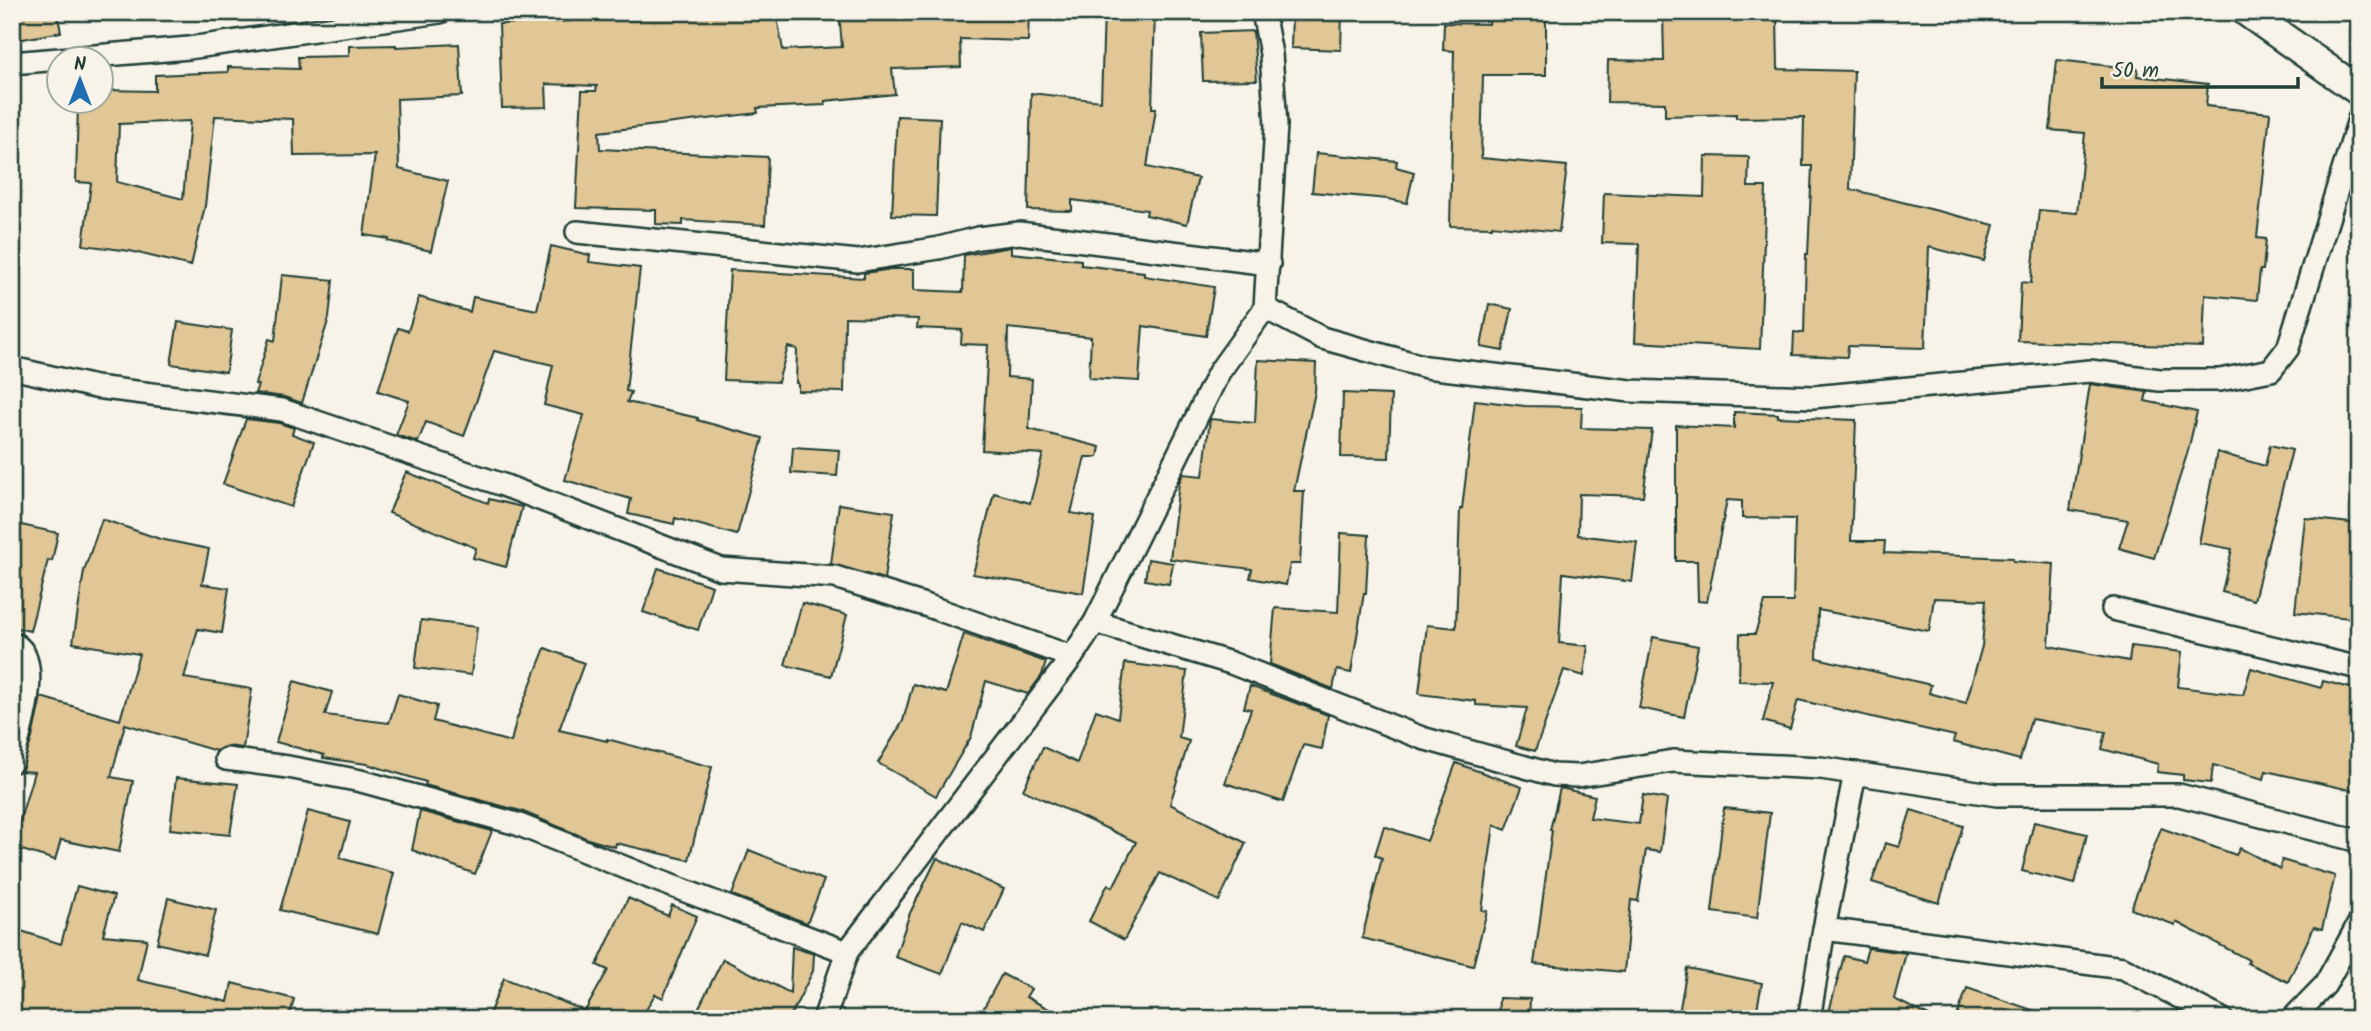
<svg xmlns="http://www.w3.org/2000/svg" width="2371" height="1031" font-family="Kalam,sans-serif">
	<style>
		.building { fill: #e1c696; stroke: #1f3d34; stroke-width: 2; fill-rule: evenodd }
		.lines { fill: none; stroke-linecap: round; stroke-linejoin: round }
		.street-casing { stroke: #1f3d34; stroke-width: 26 }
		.secondary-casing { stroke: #1f3d34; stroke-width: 33 }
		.street { stroke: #f7f3e8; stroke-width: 21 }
		.secondary { stroke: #f7f3e8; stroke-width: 28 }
	</style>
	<rect width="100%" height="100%" fill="#f7f3e8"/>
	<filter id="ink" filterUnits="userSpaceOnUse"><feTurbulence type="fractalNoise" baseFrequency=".0143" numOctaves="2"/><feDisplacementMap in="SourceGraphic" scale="14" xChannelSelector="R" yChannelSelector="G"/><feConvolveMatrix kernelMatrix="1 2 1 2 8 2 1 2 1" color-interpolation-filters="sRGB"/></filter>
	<g filter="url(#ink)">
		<!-- building -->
		<g class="building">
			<polygon points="12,12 57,12 61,32 12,41"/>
			<polygon points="571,12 776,12 783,50 842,47 839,12 930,12 931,20 979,19 979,12 1029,12 1028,41 960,39 961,67 892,69 895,94 825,101 825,105 757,108 758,113 599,132 600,149 768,157 765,225 683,220 683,225 656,224 656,210 576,208 582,91 596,91 597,86 546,84 547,107 502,108 499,24 571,21"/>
			<polygon points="1104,12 1155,12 1152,108 1156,108 1147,167 1198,178 1187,224 1146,215 1147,210 1072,200 1072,211 1028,210 1031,93 1101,101"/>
			<polygon points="1292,12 1342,12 1341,50 1291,48"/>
			<polygon points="1489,12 1546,12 1546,75 1483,75 1481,158 1567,166 1559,232 1492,225 1492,227 1450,226 1454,51 1443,50 1444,23 1489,24"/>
			<polygon points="1663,12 1706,12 1706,15 1777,14 1778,69 1854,71 1850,189 1994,225 1984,261 1929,247 1925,348 1848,346 1847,357 1793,355 1794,332 1804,333 1806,254 1808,254 1812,166 1803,166 1804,117 1736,118 1736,114 1665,116 1665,103 1607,102 1608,60 1664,61"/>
			<polygon points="1253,31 1257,80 1203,81 1201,33"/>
			<path d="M 459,44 L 462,96 L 397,99 L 399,169 L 448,181 L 431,251 L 388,241 L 389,239 L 364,235 L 375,155 L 294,156 L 293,119 L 215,116 L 205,206 L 191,266 L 130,251 L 83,245 L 91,183 L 76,182 L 78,102 L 102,102 L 102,90 L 155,91 L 155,75 L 228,72 L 228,67 L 299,69 L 298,57 L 349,56 L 349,46 L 396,45 L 396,47 ZM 190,121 L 183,199 L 117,182 L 119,124 Z"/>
			<polygon points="2057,60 2138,69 2137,76 2208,84 2206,106 2270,113 2257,238 2266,239 2263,270 2260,270 2257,300 2205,295 2203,347 2018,341 2021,282 2031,283 2039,210 2077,213 2085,133 2050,130"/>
			<polygon points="897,116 940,118 936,216 892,215"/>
			<polygon points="1316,153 1397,161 1396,167 1414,172 1407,203 1388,199 1312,192"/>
			<polygon points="1705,156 1749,157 1748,187 1766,187 1760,349 1635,342 1639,244 1602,243 1604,193 1704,197"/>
			<polygon points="551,246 590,255 589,262 640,268 626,391 631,392 627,402 698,418 697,420 763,438 737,535 675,518 674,524 628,514 631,499 565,480 584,415 544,405 553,365 494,351 464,436 426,422 418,442 396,435 409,401 378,391 398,328 408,331 419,297 470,312 473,297 537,310"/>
			<polygon points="1011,247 1011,253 1081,260 1081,265 1144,272 1144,276 1214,287 1206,336 1143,326 1139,381 1089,378 1091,337 1008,328 1007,377 1032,379 1029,429 1100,447 1098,457 1085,457 1071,513 1095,517 1083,593 973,574 994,493 1030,503 1043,454 982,450 988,345 961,344 962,330 917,328 918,319 845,317 844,392 798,391 798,383 796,383 797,349 788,347 778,382 724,380 730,270 864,278 864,273 893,269 914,269 914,290 963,292 964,255"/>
			<polygon points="282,275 333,280 329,318 302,403 284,397 255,393 258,385 255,384 269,339 275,341"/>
			<polygon points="1489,304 1512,309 1503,351 1481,347"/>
			<polygon points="178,322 232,330 226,372 171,364"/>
			<polygon points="1258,360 1316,363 1315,392 1294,491 1304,491 1300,564 1290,564 1286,585 1250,578 1252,569 1170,559 1179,483 1183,474 1203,476 1210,419 1255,423"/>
			<polygon points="2090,384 2147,392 2145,401 2197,412 2188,451 2154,558 2119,548 2128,520 2070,510"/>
			<polygon points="1343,393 1391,395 1389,458 1341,457"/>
			<polygon points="1475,400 1525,406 1582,407 1581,428 1652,430 1643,496 1579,494 1578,535 1637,542 1632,582 1563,573 1559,643 1588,646 1584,676 1564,670 1535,751 1516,746 1527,708 1476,705 1476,701 1419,694 1427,625 1456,628 1460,509 1462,509"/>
			<path d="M 1734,412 L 1778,414 L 1778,417 L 1856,420 L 1851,541 L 1885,541 L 1884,553 L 2013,558 L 2013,561 L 2054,564 L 2049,646 L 2129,661 L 2131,646 L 2182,652 L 2178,687 L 2243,695 L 2251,668 L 2321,688 L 2323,681 L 2359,690 L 2359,792 L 2266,771 L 2264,779 L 2213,765 L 2211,783 L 2183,780 L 2183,775 L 2157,772 L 2158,764 L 2102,749 L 2106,732 L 2031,719 L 2020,760 L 1953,742 L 1955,736 L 1798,700 L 1790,729 L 1763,721 L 1773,682 L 1739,681 L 1740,634 L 1755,634 L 1765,602 L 1793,602 L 1795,519 L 1742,518 L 1742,501 L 1727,500 L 1707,602 L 1698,601 L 1697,561 L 1676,561 L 1676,425 L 1734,428 ZM 1934,598 L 1986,600 L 1982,646 L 1966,703 L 1929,693 L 1931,685 L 1817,658 L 1818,610 L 1929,631 Z"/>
			<polygon points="246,419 279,423 294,428 292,434 314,442 291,507 223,484"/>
			<polygon points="2270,445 2292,450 2254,600 2222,592 2232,549 2199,543 2217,452 2265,466"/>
			<polygon points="793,447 839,450 837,476 791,473"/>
			<polygon points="406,472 488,503 489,499 522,507 506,567 473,558 476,548 389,513"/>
			<polygon points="839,504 894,512 884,579 831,564"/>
			<polygon points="2305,518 2359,524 2359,619 2295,612"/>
			<polygon points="102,519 160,539 209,549 202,584 229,588 222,633 198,629 184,678 252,689 243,748 227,746 216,751 125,724 111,777 133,781 119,852 61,840 55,860 12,847 34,772 21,771 32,738 41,697 120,720 139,654 73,643 84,571"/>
			<polygon points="12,523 58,533 52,561 48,560 30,631 12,627"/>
			<polygon points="1341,533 1369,535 1366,593 1364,593 1351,673 1337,670 1333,689 1270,664 1275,608 1338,612"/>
			<polygon points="1148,559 1173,563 1169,584 1145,580"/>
			<polygon points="658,568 712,586 698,630 643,612"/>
			<polygon points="802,603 847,615 831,676 785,665"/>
			<polygon points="421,620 477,627 471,675 415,668"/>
			<polygon points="964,634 1046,662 1042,675 1028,694 986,681 971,737 936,796 878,763 903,721 913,684 946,693"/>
			<polygon points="1653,637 1698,646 1684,717 1639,708"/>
			<polygon points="545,648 584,663 559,730 607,741 607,739 712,767 689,860 616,843 615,847 588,839 521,811 425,785 426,782 367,764 323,758 324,755 276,742 294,681 332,692 325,715 389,723 398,694 437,706 433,721 511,742 516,721"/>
			<polygon points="1125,663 1187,671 1179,738 1189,741 1170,804 1246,843 1219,901 1160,873 1124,940 1089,921 1108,884 1113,887 1136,842 1023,790 1043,747 1077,763 1096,710 1118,718"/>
			<polygon points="1250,686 1328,715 1322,749 1303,745 1283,802 1225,783 1251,709 1244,708"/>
			<polygon points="1456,763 1522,787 1506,830 1494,825 1482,910 1487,911 1473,966 1362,938 1382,858 1375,855 1384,826 1427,841"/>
			<polygon points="176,778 238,784 230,835 170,829"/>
			<polygon points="1560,788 1595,796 1590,818 1639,824 1643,795 1667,799 1660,852 1646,850 1638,901 1631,900 1624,972 1534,964 1552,830 1550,830"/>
			<polygon points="1724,808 1770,813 1757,918 1712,912"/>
			<polygon points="1911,810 1963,826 1939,903 1872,882 1885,843 1899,847"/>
			<polygon points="308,811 350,822 340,858 394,873 378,934 280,910"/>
			<polygon points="420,811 492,831 475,874 412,850"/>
			<polygon points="2034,822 2087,834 2075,884 2022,871"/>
			<polygon points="2161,828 2236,855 2240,848 2280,869 2282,860 2335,876 2322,929 2314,927 2288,982 2247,963 2249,960 2176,922 2175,925 2131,909"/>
			<polygon points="749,850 824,880 807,923 732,895"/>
			<polygon points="937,858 1004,889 984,932 962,922 942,974 895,957 910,913"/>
			<polygon points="77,886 114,896 103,935 147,939 138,980 228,1002 232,983 294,999 289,1019 12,1019 12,928 61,944"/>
			<polygon points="168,898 216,910 205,955 157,943"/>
			<polygon points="628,898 668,916 672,905 697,916 663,998 655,994 641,1019 487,1019 504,978 585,1011 608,970 597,965"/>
			<polygon points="792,947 814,954 813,971 789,1019 693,1019 723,959 790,993"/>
			<polygon points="1868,948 1906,953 1894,999 1935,1019 1827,1019 1844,956 1864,961"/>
			<polygon points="1687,968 1762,983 1755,1019 1678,1019"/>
			<polygon points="1002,974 1031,989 1026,997 1068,1019 997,1019 982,1011"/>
			<polygon points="1967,988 2047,1015 2046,1019 1956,1019"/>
			<polygon points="1499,998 1530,999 1529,1019 1498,1019"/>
		</g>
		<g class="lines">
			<defs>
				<g id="street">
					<polyline points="12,63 189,48 440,12"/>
					<polyline points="577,232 858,261 939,248 978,238 1019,233 1269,264"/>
					<polyline points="1265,308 1322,338 1426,367 1631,391 1813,397 2090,371 2160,380 2220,380 2271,370 2288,348 2359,119"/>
					<polyline points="12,368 95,387 282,410 503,485 721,569 835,577 928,606 1072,657"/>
					<polyline points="2113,609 2359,668"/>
					<polyline points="1095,622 1231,663 1422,738 1554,775 1578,776 1673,761 1821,768 1997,795 2179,795 2359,841"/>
					<path d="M 12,643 C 46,656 19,736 12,762"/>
					<polyline points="226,759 288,767 361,781 517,824 651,878 847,952"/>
					<polyline points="1855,773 1824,929 2123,968 2222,1019"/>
					<polyline points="824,1019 847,952 1072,657 1095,622 1219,372 1265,308 1276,125 1271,54 1263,12"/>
					<polyline points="1809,1019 1824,929"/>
					<polyline points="2292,1019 2325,985 2359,923"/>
				</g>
				<polyline id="secondary" points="2247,12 2359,91"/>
			</defs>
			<!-- street casing -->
			<use href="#street" class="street-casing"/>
			<!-- secondary casing -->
			<use href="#secondary" class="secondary-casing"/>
			<!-- street -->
			<use href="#street" class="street"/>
			<!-- secondary -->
			<use href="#secondary" class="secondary"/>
		</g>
	</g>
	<!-- margin -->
	<rect width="2371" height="1031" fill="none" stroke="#f7f3e8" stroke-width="42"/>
	<rect x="21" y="21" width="2329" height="989" fill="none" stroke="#1f3d34" stroke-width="2.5" filter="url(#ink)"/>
	<!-- north arrow -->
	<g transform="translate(80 80)"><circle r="33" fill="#f7f3e8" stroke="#a1aaa0" stroke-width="2"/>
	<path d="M0-5L12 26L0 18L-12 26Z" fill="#1f6fb2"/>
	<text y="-10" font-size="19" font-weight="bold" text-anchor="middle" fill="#1f3d34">N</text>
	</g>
	<!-- scale -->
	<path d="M2102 77v10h196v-10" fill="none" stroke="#1f3d34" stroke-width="3.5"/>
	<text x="2112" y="77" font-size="21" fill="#1f3d34" stroke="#f7f3e8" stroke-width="5" paint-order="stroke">50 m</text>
</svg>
